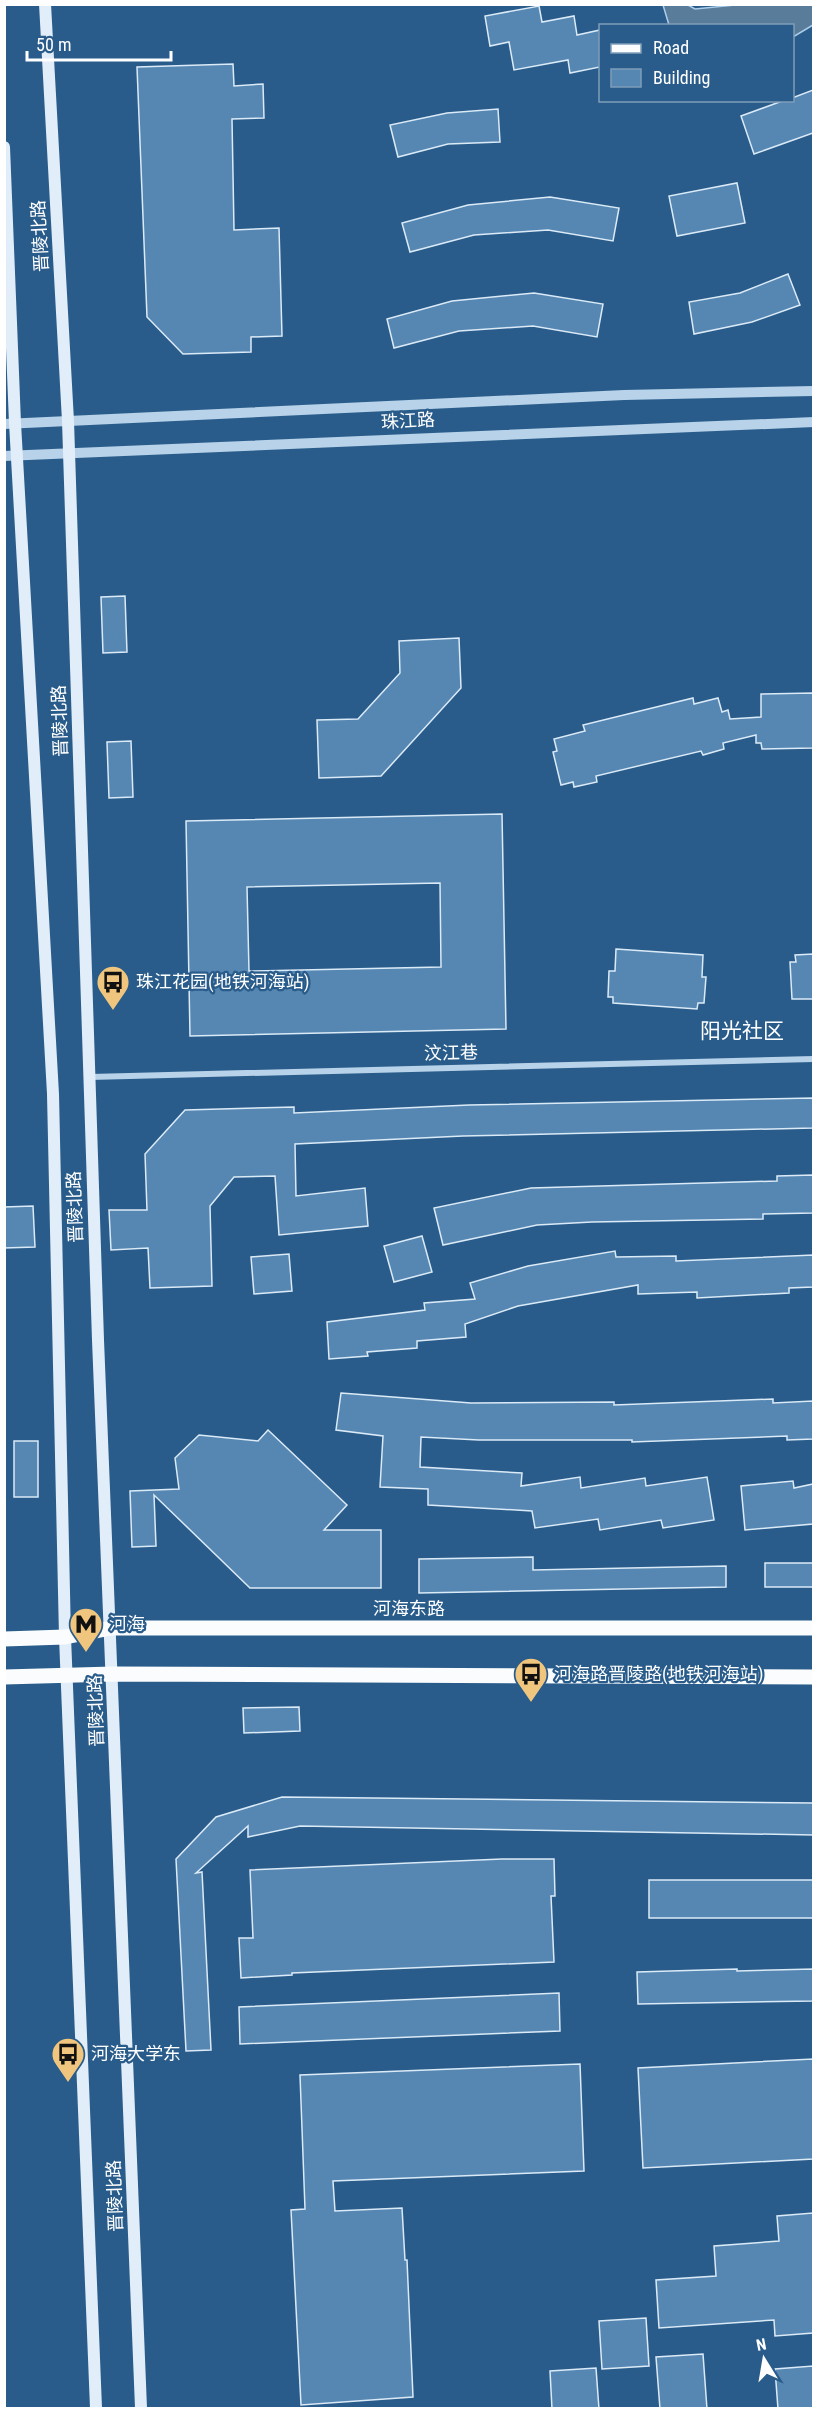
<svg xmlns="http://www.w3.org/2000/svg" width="818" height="2413" font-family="'Roboto Condensed','Noto Sans SC',sans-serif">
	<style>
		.water { fill: #5a7c9b; stroke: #accee9; stroke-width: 1.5 }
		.building { fill: #5687b2; stroke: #dbeaf7; stroke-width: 1.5; fill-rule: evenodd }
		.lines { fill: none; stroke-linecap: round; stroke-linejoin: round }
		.minor { stroke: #b7d2e9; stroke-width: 6 }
		.tertiary { stroke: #b7d2e9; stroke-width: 10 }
		.secondary { stroke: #e1edf8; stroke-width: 12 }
		.primary { stroke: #fafcfe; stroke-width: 15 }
		.labels { text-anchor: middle; stroke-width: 4.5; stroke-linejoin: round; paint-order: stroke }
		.street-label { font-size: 18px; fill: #fff; stroke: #295c8a }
		.poi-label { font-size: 18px; fill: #fff; stroke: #295c8a; text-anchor: start }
		.quarter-label { font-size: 21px; fill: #fff; stroke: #295c8a }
	</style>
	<rect width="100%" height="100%" fill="#295c8a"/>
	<!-- water -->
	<polygon class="water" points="735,5 813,5 813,25 793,37 792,26 669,25 663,5 688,5 695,9"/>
	<!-- building -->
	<g class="building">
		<polygon points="539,6 542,22 574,16 577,35 600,30 600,67 570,73 568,60 514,70 509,42 490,46 485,16"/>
		<polygon points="233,64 234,86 263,84 264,118 232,119 234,230 279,228 282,336 251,337 251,352 183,354 147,317 137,67"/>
		<polygon points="813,90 813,133 754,154 741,116 785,100 792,100 792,98"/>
		<polygon points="498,109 500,142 448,144 398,157 390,125 447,113"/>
		<polygon points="737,183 745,223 677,236 669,196"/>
		<polygon points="550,197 619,208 613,241 548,230 474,235 410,252 402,223 468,205"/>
		<polygon points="788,274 800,305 752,322 694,334 689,302 740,293"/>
		<polygon points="534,293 603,304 597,337 533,326 459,331 394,348 387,319 452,301"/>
		<polygon points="125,596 127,652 103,653 101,597"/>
		<polygon points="459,638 461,688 381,776 319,778 317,720 358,719 400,673 399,641"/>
		<polygon points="813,693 813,748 762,749 761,743 756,743 756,735 723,743 724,749 703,755 701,751 596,776 597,782 574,787 573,782 561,785 553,752 557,751 554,739 585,731 583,725 693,698 694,704 718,698 722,712 728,710 730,719 761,717 761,694"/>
		<polygon points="131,741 133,797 109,798 107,742"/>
		<path d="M 502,814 L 506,1029 L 190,1036 L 186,821 ZM 440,883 L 441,967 L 249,971 L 247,887 Z"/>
		<polygon points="616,949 703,955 702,977 706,977 704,1003 698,1003 697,1009 613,1003 613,997 608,997 609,971 615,971"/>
		<polygon points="813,954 813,999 792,999 790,962 796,962 795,955"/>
		<polygon points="813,1098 813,1128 463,1136 295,1144 296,1196 365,1188 368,1226 279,1235 275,1176 234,1177 210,1206 212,1286 150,1288 148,1248 111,1250 109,1210 147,1210 145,1154 185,1110 294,1107 294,1113 469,1105"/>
		<polygon points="813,1175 813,1213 763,1214 763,1219 592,1222 537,1225 443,1245 434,1208 531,1188 777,1181 777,1176"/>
		<polygon points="33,1206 35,1247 4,1248 4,1207"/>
		<polygon points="422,1236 432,1272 394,1282 384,1246"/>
		<polygon points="615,1251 616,1257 676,1256 676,1261 813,1255 813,1287 789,1288 789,1293 697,1298 697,1292 638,1294 638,1285 518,1306 465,1324 466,1337 417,1341 417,1348 367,1352 368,1356 329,1359 327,1322 425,1310 424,1303 475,1299 470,1283 528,1266"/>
		<polygon points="289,1254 292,1291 254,1294 251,1257"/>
		<polygon points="341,1393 471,1403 614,1402 614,1405 773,1399 773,1403 813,1401 813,1439 787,1440 787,1436 632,1442 632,1440 479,1440 421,1437 420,1467 522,1473 521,1486 580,1477 581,1488 645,1478 646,1486 707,1477 714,1520 663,1528 661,1520 600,1530 598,1519 535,1528 532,1511 428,1505 428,1489 380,1487 383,1436 336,1430"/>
		<polygon points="268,1430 347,1505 324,1530 381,1530 381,1588 250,1588 154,1495 156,1546 132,1547 130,1491 179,1489 175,1458 199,1435 258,1441"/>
		<rect x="14" y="1441" width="24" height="56"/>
		<polygon points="793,1481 794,1488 813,1484 813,1524 745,1530 741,1486"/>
		<polygon points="533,1557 533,1570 726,1566 726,1587 419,1593 419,1559"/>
		<rect x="765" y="1563" width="48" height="24"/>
		<polygon points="299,1707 300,1731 244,1733 243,1708"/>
		<polygon points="282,1797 813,1803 813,1835 300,1826 248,1837 248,1826 196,1873 202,1872 211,2050 186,2051 176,1859 216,1817"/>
		<polygon points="502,1859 554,1859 555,1896 551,1896 554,1962 292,1973 292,1975 241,1978 239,1938 253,1938 250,1870"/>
		<rect x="649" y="1880" width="164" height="38"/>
		<polygon points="737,1969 737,1971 813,1969 813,2001 638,2004 637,1972"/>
		<polygon points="559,1993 560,2031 240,2044 239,2007"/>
		<polygon points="813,2059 813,2159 643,2168 638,2068"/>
		<polygon points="580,2064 584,2171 333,2181 335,2211 402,2208 405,2260 407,2260 413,2397 301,2405 291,2210 305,2209 300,2075"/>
		<polygon points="813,2213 813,2333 775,2336 774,2320 659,2328 656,2280 716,2276 714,2246 779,2241 777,2216"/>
		<polygon points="646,2318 649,2366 602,2369 599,2321"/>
		<polygon points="703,2354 707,2409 660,2409 656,2357"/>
		<polygon points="813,2366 813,2409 778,2409 775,2369"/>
		<polygon points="596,2368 599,2409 552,2409 550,2371"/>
	</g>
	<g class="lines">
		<!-- minor -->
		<polyline class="minor" points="90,1077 814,1059"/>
		<!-- tertiary -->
		<g class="tertiary">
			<polyline points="4,424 624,395 814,391"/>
			<polyline points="4,456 814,422"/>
		</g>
		<!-- secondary -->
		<g class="secondary">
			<polyline points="45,4 68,421 98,1340 141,2408"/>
			<polyline points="4,147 15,423 53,1094 65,1637 96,2408"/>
		</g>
		<!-- primary -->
		<g class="primary">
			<polyline points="4,1639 65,1637 111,1628 814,1628"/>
			<polyline points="4,1677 113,1674 814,1677"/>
		</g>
	</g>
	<!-- icons -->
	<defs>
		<symbol id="bus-pin" viewBox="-11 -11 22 30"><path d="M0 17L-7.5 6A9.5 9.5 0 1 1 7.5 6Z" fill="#f0c57e" stroke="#295c8a"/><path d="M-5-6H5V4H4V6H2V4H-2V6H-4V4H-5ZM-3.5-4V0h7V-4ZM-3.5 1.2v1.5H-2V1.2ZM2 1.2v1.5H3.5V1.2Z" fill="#111"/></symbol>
		<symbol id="metro-pin" viewBox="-11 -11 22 30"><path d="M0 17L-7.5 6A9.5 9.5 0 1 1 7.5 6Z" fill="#f0c57e" stroke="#295c8a"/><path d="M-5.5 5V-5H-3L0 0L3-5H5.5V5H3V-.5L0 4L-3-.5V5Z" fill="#111"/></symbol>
	</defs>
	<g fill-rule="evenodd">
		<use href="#bus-pin" x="94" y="963" width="38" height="52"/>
		<use href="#metro-pin" x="67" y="1605" width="38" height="52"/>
		<use href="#bus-pin" x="512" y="1655" width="38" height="52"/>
		<use href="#bus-pin" x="49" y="2035" width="38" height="52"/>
	</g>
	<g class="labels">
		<!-- street labels -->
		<g class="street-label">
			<text transform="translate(40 236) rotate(-93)" y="6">晋陵北路</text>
			<text transform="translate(408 421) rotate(-3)" y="6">珠江路</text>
			<text transform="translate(60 721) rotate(-92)" y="6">晋陵北路</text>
			<text transform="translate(451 1053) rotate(-1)" y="6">汶江巷</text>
			<text transform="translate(75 1207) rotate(-92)" y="6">晋陵北路</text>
			<text x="409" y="1615">河海东路</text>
			<text transform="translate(96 1711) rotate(-92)" y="6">晋陵北路</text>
			<text transform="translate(115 2196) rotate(-92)" y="6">晋陵北路</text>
		</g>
		<!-- poi labels -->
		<g class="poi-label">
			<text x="136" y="988">珠江花园(地铁河海站)</text>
			<text x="109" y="1630">河海</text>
			<text x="554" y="1680">河海路晋陵路(地铁河海站)</text>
			<text x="91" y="2060">河海大学东</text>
		</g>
		<!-- quarter labels -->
		<g class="quarter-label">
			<text x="742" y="1038">阳光社区</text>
		</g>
	</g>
	<!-- border -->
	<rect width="818" height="2413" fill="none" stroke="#ffffff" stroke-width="12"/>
	<!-- legend -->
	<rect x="599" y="24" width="195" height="78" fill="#295c8a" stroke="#7f9db9" stroke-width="1.5"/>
	<rect x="611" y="44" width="30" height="9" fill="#fafcfe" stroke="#7f9db9" stroke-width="1.5"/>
	<text x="653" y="54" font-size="18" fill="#ffffff">Road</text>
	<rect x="611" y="69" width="30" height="18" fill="#5687b2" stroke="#7f9db9" stroke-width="1.5"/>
	<text x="653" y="84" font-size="18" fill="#ffffff">Building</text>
	<!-- north arrow -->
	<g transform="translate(764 2359) rotate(349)" stroke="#295c8a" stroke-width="4.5" paint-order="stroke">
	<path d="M0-4.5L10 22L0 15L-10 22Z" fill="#ffffff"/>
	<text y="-9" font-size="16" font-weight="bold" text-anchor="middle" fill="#ffffff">N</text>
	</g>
	<!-- scale -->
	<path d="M27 51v9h144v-9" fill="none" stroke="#ffffff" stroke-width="3"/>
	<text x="36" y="51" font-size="18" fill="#ffffff" stroke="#295c8a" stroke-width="4.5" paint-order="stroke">50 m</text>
</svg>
